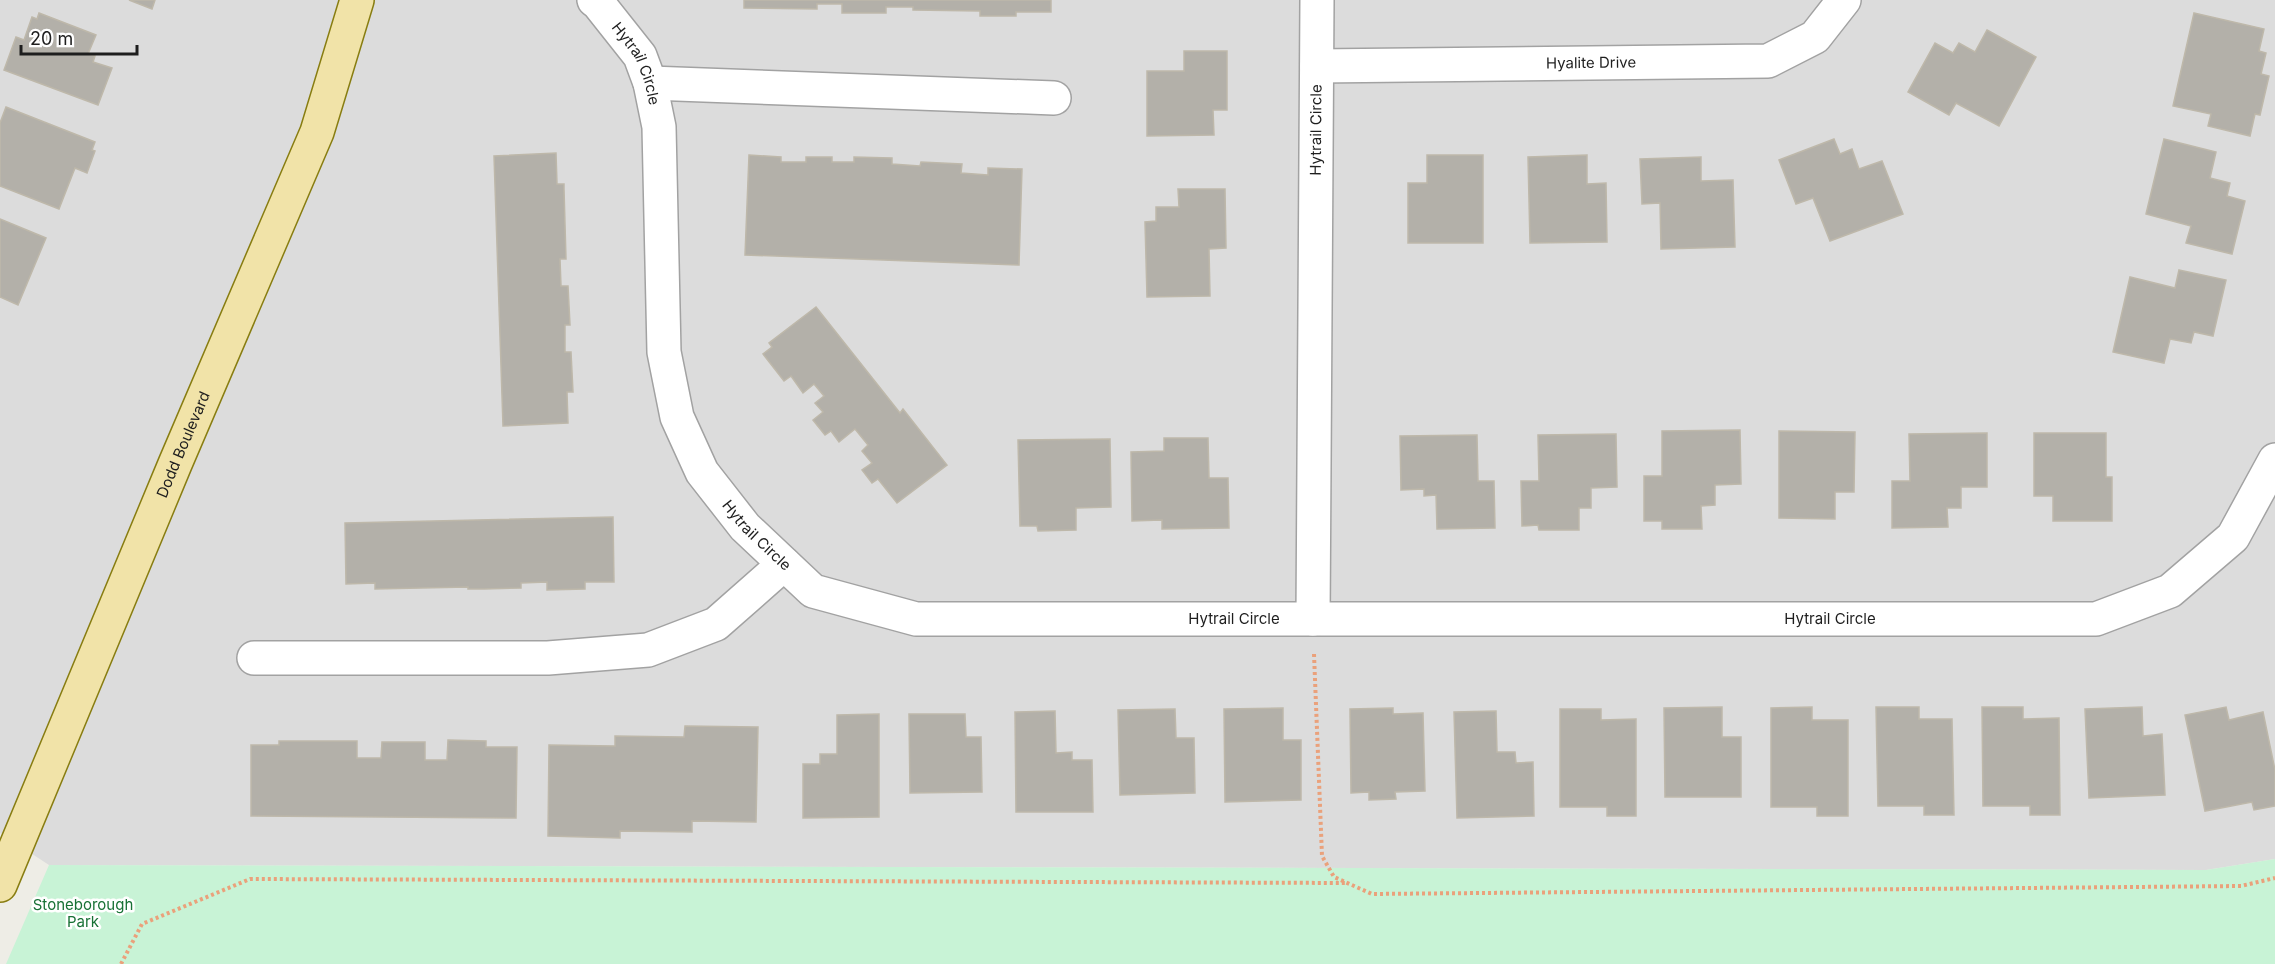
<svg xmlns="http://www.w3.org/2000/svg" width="2275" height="964" font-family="Inter,sans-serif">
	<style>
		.residential { fill: #dcdcdc }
		.park { fill: #c8f3d6 }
		.building { fill: #b3b0a9; stroke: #beb8aa; stroke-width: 1.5 }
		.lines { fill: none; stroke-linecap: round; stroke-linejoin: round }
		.minor-casing { stroke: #a2a2a2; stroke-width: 36 }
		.major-casing { stroke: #887d11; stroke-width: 36 }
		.path { stroke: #eaa17b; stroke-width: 4; stroke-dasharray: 3 3; stroke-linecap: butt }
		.minor { stroke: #fff; stroke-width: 33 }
		.major { stroke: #f1e3a8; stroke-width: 33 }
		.labels { text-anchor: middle; stroke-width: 5; stroke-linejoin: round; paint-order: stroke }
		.street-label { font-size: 15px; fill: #1e1e1e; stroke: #fff }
		.park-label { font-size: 15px; fill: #187135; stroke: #fff }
	</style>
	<rect width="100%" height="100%" fill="#eeede6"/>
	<!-- residential -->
	<polygon class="residential" points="0,0 2275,0 2275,859 2206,870 49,865 0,833"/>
	<!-- park -->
	<polygon class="park" points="2275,859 2275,964 6,964 49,865 2206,870"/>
	<!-- building -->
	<g class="building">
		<polygon points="129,0 155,0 152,9"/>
		<polygon points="744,0 1051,0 1051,12 1016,12 1016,16 980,16 980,11 913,10 913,7 886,7 886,13 842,13 842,4 817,4 817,9 744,8"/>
		<polygon points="39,13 96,35 88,54 95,56 93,62 112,68 98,105 4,70 16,37 24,40 32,17 37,19"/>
		<polygon points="2194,13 2264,29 2259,51 2266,53 2261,74 2269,76 2260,115 2255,114 2250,136 2208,126 2211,114 2173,106"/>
		<polygon points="1987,30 2036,57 1999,126 1956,103 1949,115 1908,92 1935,43 1953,53 1959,43 1975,52"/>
		<polygon points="1184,51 1227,51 1227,110 1213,110 1214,135 1147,136 1147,71 1184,71"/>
		<polygon points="6,107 95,142 92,150 95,151 87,173 75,168 59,209 0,186 0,123"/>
		<polygon points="1834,139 1840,154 1852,149 1859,169 1882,161 1903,214 1830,241 1813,198 1796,204 1779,160"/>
		<polygon points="2164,139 2216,152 2210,178 2230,183 2227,196 2245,201 2232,254 2186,243 2191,226 2146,214"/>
		<polygon points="556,153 557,184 564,184 564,189 566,259 560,259 561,286 568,286 570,325 565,325 565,352 571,352 573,392 567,392 568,423 503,426 494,156"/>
		<polygon points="749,155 781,157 781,162 806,162 806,157 832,157 832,162 854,162 854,157 892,158 892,164 920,166 921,162 962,164 961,173 988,175 988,168 1022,169 1019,265 745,255"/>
		<polygon points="1427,155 1483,155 1483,243 1408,243 1408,183 1427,183"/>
		<polygon points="1587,155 1587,184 1606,183 1607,242 1530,243 1528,157"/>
		<polygon points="1701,157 1701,181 1733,180 1735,247 1661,249 1660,203 1642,204 1640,159"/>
		<polygon points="1178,189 1225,189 1226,248 1209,249 1210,296 1147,297 1145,222 1156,221 1156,207 1179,207"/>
		<polygon points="0,219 46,238 18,305 0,297"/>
		<polygon points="2179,270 2226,280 2213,336 2194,332 2191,343 2170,339 2164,363 2113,352 2130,277 2175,288"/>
		<polygon points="816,307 900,413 903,409 947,465 897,503 878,479 872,483 862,470 872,463 862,451 868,445 855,429 839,442 831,431 825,435 813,420 823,412 815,403 824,396 814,384 803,393 791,376 784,381 763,354 772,347 769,343"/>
		<polygon points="1740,430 1741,484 1715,485 1715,505 1701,506 1702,529 1662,529 1662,521 1644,521 1644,476 1662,476 1662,431"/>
		<polygon points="1779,431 1855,432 1854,492 1835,492 1835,519 1779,518"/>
		<polygon points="1987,433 1987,487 1961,487 1961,508 1947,508 1948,527 1892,528 1892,481 1910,481 1909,434"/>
		<polygon points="2034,433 2106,433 2106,477 2112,477 2112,521 2053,521 2053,496 2034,496"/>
		<polygon points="1616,434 1617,487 1591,488 1591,508 1579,508 1579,530 1539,530 1538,525 1522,526 1521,481 1539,481 1538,435"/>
		<polygon points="1477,435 1478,481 1494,481 1495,528 1437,529 1436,495 1424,496 1424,489 1401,490 1400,436"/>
		<polygon points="1164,438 1208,438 1209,478 1228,478 1229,528 1162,529 1162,520 1132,521 1131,452 1164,451"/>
		<polygon points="1110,439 1111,507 1076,508 1076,530 1038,531 1037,526 1020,526 1018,440"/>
		<polygon points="613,517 614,582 585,582 585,589 547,590 547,582 521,583 521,588 484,589 468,589 468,587 375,589 375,583 346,584 345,523"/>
		<polygon points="1722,707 1722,737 1741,737 1741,797 1665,797 1664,708"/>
		<polygon points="1812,707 1812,720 1848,720 1848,816 1817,816 1817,807 1771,807 1771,708"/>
		<polygon points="1876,707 1919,707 1919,719 1952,719 1954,815 1924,815 1924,806 1878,806"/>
		<polygon points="1982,707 2023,707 2023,719 2059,718 2060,815 2030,815 2030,806 1983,806"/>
		<polygon points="2142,707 2143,736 2162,734 2165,795 2089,798 2085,709"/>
		<polygon points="2226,707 2229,720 2263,712 2275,770 2275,806 2254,810 2252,802 2205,811 2185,715"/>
		<polygon points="1283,708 1283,740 1301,740 1301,800 1225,802 1224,709"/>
		<polygon points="1393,708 1393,714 1423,713 1425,791 1395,792 1396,799 1369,800 1369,792 1351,793 1350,709"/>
		<polygon points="1175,709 1176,738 1194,738 1195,793 1120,795 1118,710"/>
		<polygon points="1560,709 1601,709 1601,720 1636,719 1636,816 1607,816 1607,807 1560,807"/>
		<polygon points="1055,711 1056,753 1072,752 1072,760 1092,760 1093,812 1016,812 1015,712"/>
		<polygon points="1496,711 1497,752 1515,752 1516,763 1533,762 1534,816 1457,818 1454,712"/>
		<polygon points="879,714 879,817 803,818 803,764 820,764 820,754 837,754 837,715"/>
		<polygon points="909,714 965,714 966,737 981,737 982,792 910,793"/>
		<polygon points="685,726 758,727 756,822 692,821 692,832 620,831 620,838 548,836 549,745 615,746 615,736 684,737"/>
		<polygon points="448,740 486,741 486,747 517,747 516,818 251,816 251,745 279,745 279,741 357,741 357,758 381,758 382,742 425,742 425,760 447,760"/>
	</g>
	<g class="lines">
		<defs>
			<g id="minor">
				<path id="s1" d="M 594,0 L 598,3 L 640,56 L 650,83 L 659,127 L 664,352 L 677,417 L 702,472 L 745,527 L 813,591 L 916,619 L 2096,619 L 2170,591 L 2233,537 L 2275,460"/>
				<path id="s2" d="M 1317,66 L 1768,61 L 1815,37 L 1844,0"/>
				<polyline points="650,83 1054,98"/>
				<path id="s3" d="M 1313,619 L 1317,0"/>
				<polyline points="254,658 548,658 648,650 716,624 784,564"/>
			</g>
			<g id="major">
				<path id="s4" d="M 0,885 L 175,464 L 317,132 L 357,0"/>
			</g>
		</defs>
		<!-- minor casing -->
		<use href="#minor" class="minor-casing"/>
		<!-- major casing -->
		<use href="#major" class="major-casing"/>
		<!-- path -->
		<g class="path">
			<polyline points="1314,654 1322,856 1334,877 1372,894 2241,886 2275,878"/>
			<polyline points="121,964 142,924 250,879 1347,883"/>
		</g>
		<!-- minor -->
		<use href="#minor" class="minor"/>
		<!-- major -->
		<use href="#major" class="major"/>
	</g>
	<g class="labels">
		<!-- street labels -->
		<g class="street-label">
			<text dy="5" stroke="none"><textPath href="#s2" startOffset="274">Hyalite Drive</textPath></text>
			<text dy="5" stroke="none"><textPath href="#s1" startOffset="78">Hytrail Circle</textPath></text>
			<text dy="5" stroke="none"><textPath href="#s3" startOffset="489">Hytrail Circle</textPath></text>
			<text dy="5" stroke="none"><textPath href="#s4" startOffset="477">Dodd Boulevard</textPath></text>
			<text dy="5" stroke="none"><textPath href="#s1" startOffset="582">Hytrail Circle</textPath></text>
			<text dy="5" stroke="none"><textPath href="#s1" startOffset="1086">Hytrail Circle</textPath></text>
			<text dy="5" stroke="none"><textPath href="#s1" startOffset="1682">Hytrail Circle</textPath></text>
		</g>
		<!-- park labels -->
		<g class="park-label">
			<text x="83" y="910">Stoneborough<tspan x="83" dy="17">Park</tspan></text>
		</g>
	</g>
	<!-- scale -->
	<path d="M21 45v9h116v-9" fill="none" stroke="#1e1e1e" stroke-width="3"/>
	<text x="30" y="45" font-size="18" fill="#1e1e1e" stroke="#ffffff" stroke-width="4.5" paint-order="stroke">20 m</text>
</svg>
